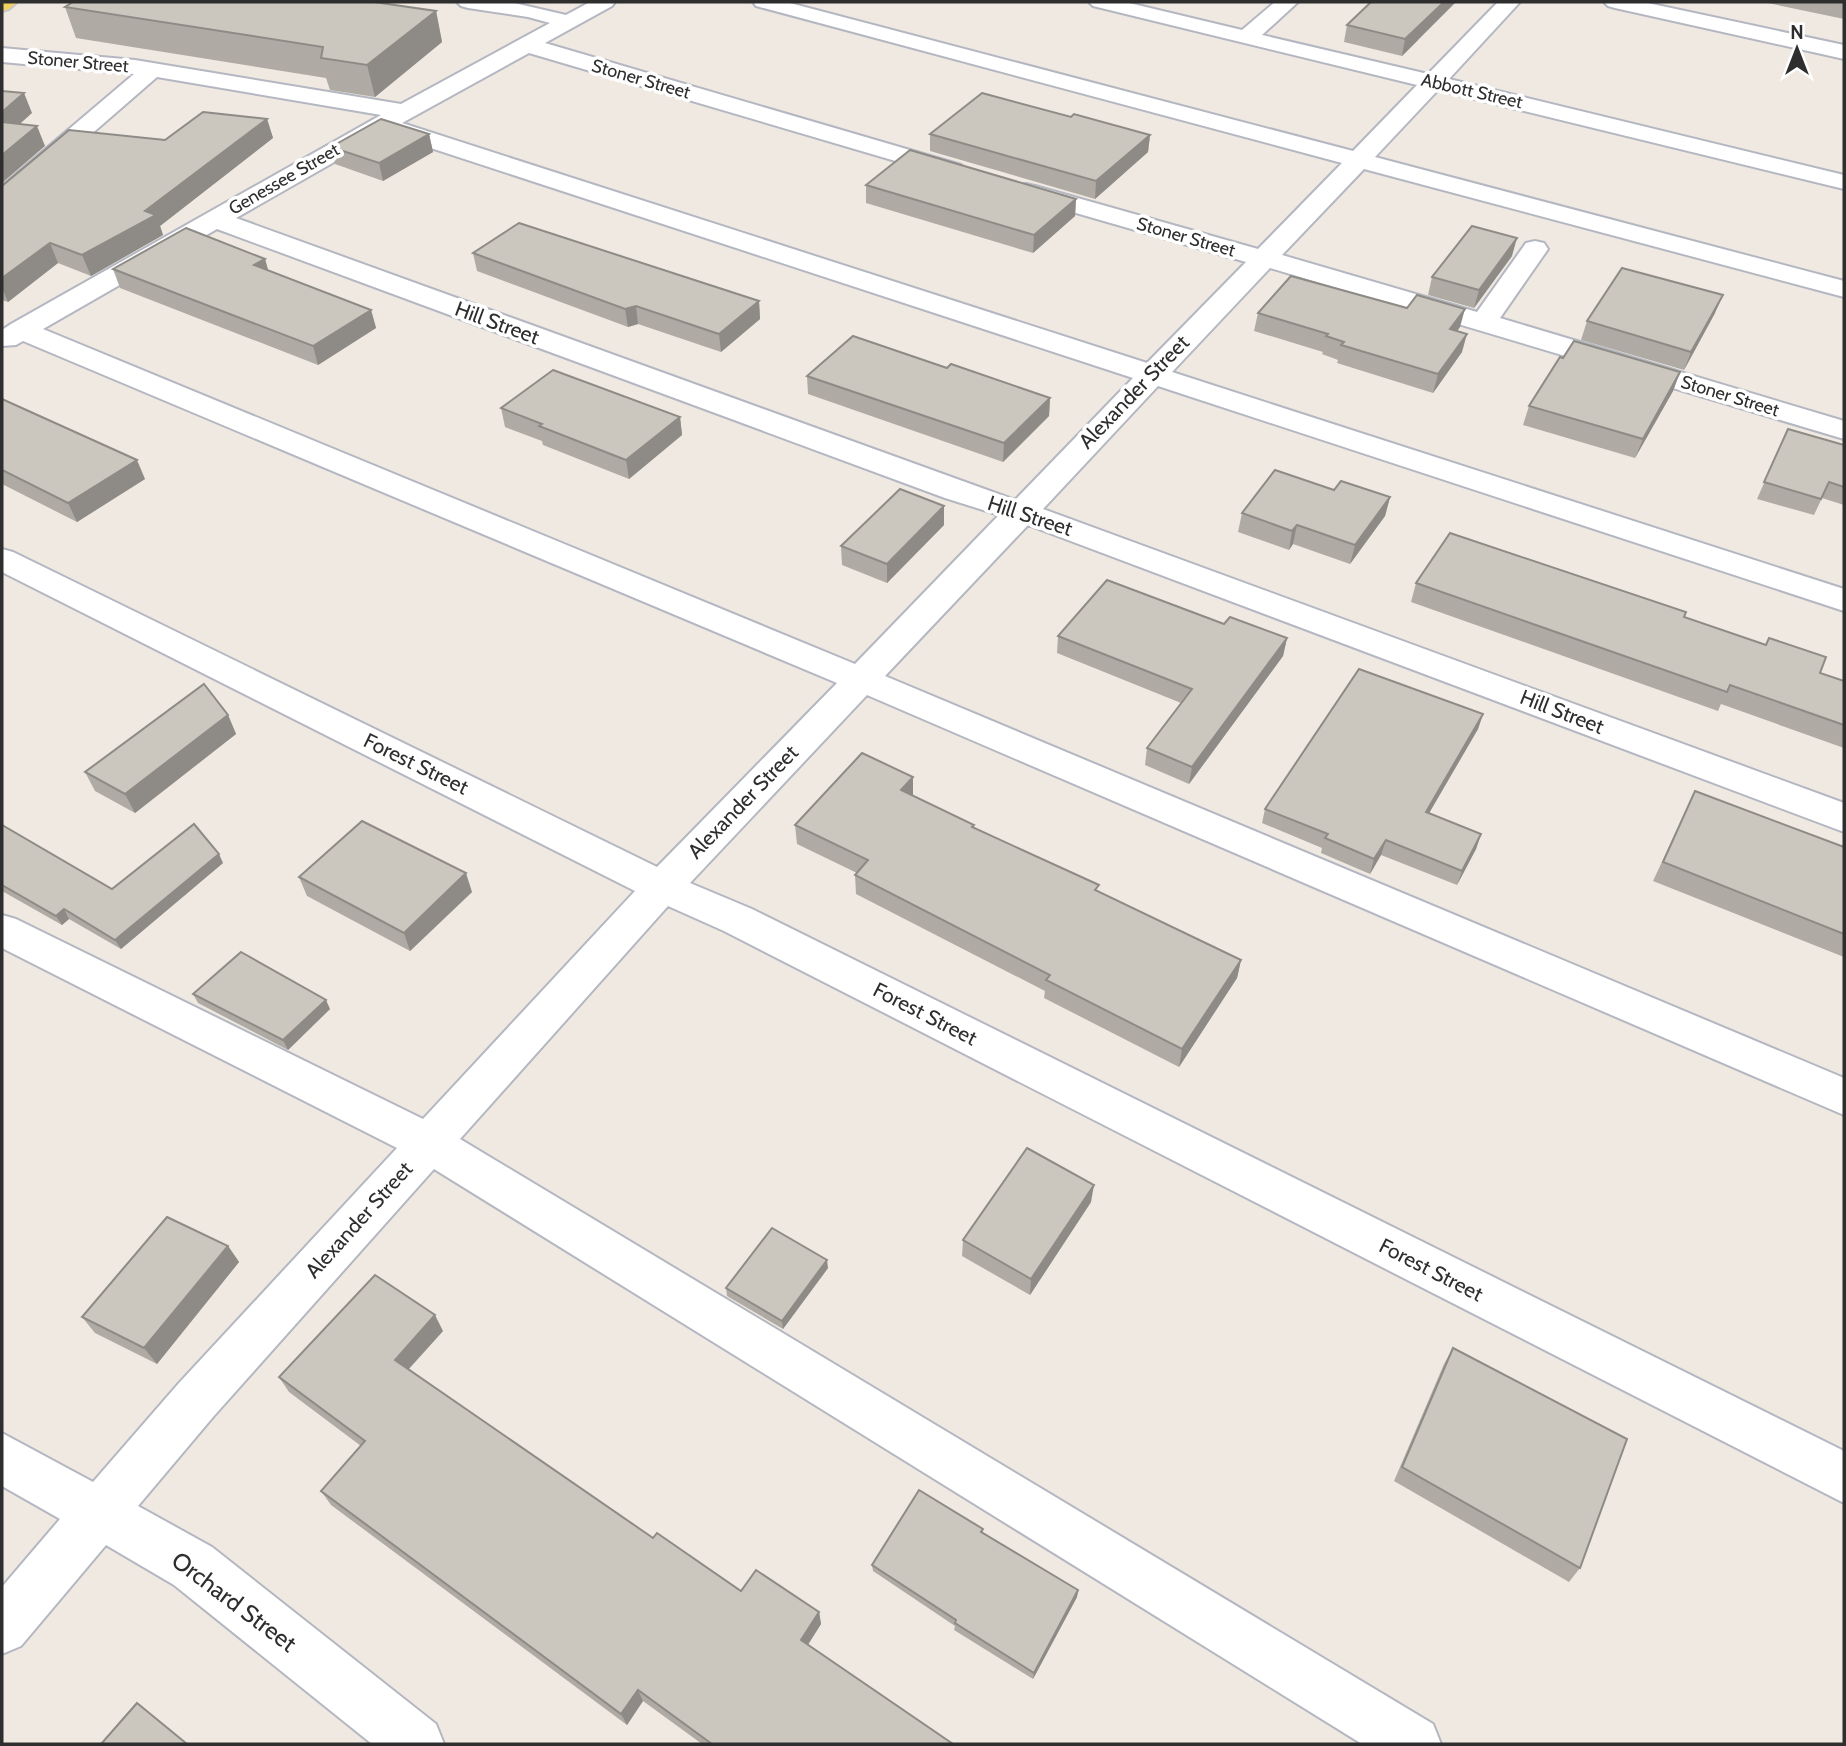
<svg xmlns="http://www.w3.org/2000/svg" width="1846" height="1746" font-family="Cabin,sans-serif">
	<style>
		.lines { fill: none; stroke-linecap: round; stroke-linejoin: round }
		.minor-casing { stroke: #b4b7c1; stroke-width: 4 }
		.major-casing { stroke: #c9c9c9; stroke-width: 4 }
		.minor { fill: #fff; fill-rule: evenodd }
		.major { fill: #f2d163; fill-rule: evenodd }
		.wall { fill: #afaba4 }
		.shaded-wall { fill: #8e8b86 }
		.building { fill: #cbc7bf; stroke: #8e8b86; stroke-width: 2 }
		.labels { text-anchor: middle; stroke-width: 7; stroke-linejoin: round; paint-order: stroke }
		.far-street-label { font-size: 18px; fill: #2e2e2e; stroke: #fff }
		.street-label { font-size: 21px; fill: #2e2e2e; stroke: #fff }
		.near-street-label { font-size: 24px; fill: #2e2e2e; stroke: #fff }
	</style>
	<rect width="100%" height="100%" fill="#efe9e1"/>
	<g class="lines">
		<defs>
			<g id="minor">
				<path d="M 457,2 L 510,2 L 566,15 L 590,2 L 615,2 L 612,6 L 545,43 L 961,165 L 964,170 L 961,175 L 952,177 L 943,175 L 529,53 L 402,123 L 1147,363 L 1246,262 L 1017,196 L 1014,191 L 1017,186 L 1026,184 L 1035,186 L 1258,249 L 1342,163 L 756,6 L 753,2 L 786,2 L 1353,151 L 1417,85 L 1093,6 L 1089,2 L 1125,2 L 1242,30 L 1275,2 L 1298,2 L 1262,35 L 1428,74 L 1498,2 L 1520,2 L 1449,79 L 1844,175 L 1844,189 L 1438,90 L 1375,157 L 1844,281 L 1844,297 L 1364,169 L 1282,255 L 1477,312 L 1526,243 L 1535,241 L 1544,243 L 1548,249 L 1500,318 L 1844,421 L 1844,439 L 1270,268 L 1172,372 L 1844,589 L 1844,611 L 1158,386 L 1043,509 L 1844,803 L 1844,832 L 1028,525 L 885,676 L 1844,1078 L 1844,1115 L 867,695 L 690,883 L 752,909 L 1844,1451 L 1844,1503 L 724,931 L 668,906 L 460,1139 L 1433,1724 L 1441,1744 L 1362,1744 L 434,1169 L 213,1417 L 138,1506 L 212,1547 L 436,1724 L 444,1744 L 372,1744 L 174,1585 L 106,1545 L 21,1646 L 2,1654 L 2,1587 L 60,1519 L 2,1486 L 2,1433 L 93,1482 L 179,1383 L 397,1148 L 2,948 L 2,915 L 16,919 L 423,1119 L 635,891 L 2,572 L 2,549 L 13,552 L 657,867 L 837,683 L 23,341 L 16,345 L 2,346 L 2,330 L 11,324 L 381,115 L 157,77 L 11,204 L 2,207 L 2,186 L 134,74 L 2,62 L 2,48 L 135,60 L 401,104 L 550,23 L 528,17 L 468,8 L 461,6 ZM 385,133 L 1133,378 L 1015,500 L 236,218 ZM 217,229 L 945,498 L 999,515 L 855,664 L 43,329 Z"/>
				<polygon points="1604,2 1643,2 1844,45 1844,59 1615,8 1608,6"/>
			</g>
			<polygon id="major" points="2,2 17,2 9,9 2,11"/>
		</defs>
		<!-- minor casing -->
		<use href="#minor" class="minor-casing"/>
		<!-- major casing -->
		<use href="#major" class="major-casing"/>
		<!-- minor -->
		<use href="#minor" class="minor"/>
		<!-- major -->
		<use href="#major" class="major"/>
	</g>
	<!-- wall -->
	<g class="wall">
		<polygon points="1763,2 1844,2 1844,19"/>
		<polygon points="65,7 436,11 442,42 375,97 330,90 326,78 76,38"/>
		<polygon points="1347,25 1418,40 1402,56 1344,42"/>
		<polygon points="1071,117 1150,135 1148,152 1095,199 930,151 930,134"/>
		<polygon points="267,119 273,138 160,226 163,235 91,276 58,263 8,302 2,300 2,186 165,140"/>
		<polygon points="429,134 433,152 383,181 335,164 331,147"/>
		<polygon points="866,185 1076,199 1075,216 1033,253 866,203"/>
		<polygon points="473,253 759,301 760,319 721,352 638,324 628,327 477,271"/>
		<polygon points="1512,256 1474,308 1428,295 1432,277"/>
		<polygon points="265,259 268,270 371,310 376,328 318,365 120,288 113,269"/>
		<polygon points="1258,313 1460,327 1457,331 1462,352 1433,393 1337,363 1338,360 1322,354 1323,352 1254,331"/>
		<polygon points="1715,313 1684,370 1581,340 1587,321"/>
		<polygon points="1680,372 1673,391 1635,458 1523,425 1529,406"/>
		<polygon points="807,376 1050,398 1049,416 1003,462 808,394"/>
		<polygon points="2,399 145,479 77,522 2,484"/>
		<polygon points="501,408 680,417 682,435 629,479 543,445 542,441 505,427"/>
		<polygon points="1788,429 1844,445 1844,505 1822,498 1814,515 1757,499"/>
		<polygon points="1334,490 1390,497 1385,516 1350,564 1293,544 1289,550 1238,532 1242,513"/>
		<polygon points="944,525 887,583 842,565 841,546"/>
		<polygon points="1416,583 1684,617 1820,673 1844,681 1844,748 1721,704 1718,711 1411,602"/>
		<polygon points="1224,624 1287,638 1283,656 1189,784 1145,765 1147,748 1181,703 1057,653 1058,636"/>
		<polygon points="1483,714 1478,729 1429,813 1481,834 1476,849 1457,885 1381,855 1370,874 1321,853 1322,848 1262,823 1265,809"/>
		<polygon points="228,715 236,734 135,813 95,791 85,772"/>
		<polygon points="1695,791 1844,847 1844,957 1653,881"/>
		<polygon points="2,825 112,889 223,863 121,949 69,919 62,925 2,891"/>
		<polygon points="795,825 974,825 974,828 1098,891 1241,960 1237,978 1179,1067 1044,998 1045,991 856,894 855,875 857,873 797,844"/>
		<polygon points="299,877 472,892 410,951 307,896"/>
		<polygon points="193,994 330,1009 288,1050 198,1003"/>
		<polygon points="1091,1202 1030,1295 962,1256 963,1240"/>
		<polygon points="228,1246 239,1262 157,1364 95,1333 82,1317"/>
		<polygon points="828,1268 783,1329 727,1296 726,1288"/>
		<polygon points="443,1331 409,1369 653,1538 741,1591 819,1612 821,1624 808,1645 953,1744 702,1744 643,1701 627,1725 331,1505 321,1491 361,1446 289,1392 279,1377"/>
		<polygon points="1453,1348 1580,1568 1569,1582 1394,1481 1444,1364"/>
		<polygon points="983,1529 983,1532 1078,1590 1077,1597 1033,1679 954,1630 955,1626 873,1571 872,1565"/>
	</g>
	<!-- shaded-wall -->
	<g class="shaded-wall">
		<polygon points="1444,2 1456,2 1402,56 1405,39"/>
		<polygon points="436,11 442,42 375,97 367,65"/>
		<polygon points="24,93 32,113 2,140 2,112"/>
		<polygon points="267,119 273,138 160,226 163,235 91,276 82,255 145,211"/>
		<polygon points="37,126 45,146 2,183 2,155"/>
		<polygon points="429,134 433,152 383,181 379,163"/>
		<polygon points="1150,135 1148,152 1095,199 1096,181"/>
		<polygon points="1076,199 1075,216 1033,253 1034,235"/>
		<polygon points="1517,238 1512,256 1474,308 1479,290"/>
		<polygon points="50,243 58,263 8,302 2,288 2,278"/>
		<polygon points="265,259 270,277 254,265"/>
		<polygon points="1723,295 1715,313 1684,370 1691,352"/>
		<polygon points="759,301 760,319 721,352 719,334"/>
		<polygon points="636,306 638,324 628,327 625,309"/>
		<polygon points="1465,309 1460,327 1445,347 1450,329"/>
		<polygon points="371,310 376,328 318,365 313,346"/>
		<polygon points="1467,334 1462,352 1433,393 1438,374"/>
		<polygon points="1680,372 1673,391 1635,458 1643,439"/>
		<polygon points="1050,398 1049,416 1003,462 1004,443"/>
		<polygon points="680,417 682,435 629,479 626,460"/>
		<polygon points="137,460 145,479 77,522 68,503"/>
		<polygon points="1390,497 1385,516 1350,564 1355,545"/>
		<polygon points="944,506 944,525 887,583 887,564"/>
		<polygon points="1297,525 1293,544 1289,550 1292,531"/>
		<polygon points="1287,638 1283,656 1189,784 1192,767"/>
		<polygon points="1483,714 1478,729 1421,827 1426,812"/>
		<polygon points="228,715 236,734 135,813 125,794"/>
		<polygon points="913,777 913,796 901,790"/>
		<polygon points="1481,834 1476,849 1457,885 1462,871"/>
		<polygon points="1386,840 1381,855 1370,874 1374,859"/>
		<polygon points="219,854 223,863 121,949 115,940"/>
		<polygon points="466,873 472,892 410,951 404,933"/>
		<polygon points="64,909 69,919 62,925 56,916"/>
		<polygon points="1241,960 1237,978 1179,1067 1182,1049"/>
		<polygon points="326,1000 330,1009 288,1050 283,1040"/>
		<polygon points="1094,1185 1091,1202 1030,1295 1031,1279"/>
		<polygon points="228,1246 239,1262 157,1364 144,1348"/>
		<polygon points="827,1260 828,1268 783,1329 782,1321"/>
		<polygon points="435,1315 443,1331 403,1375 395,1360"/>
		<polygon points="1078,1590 1077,1597 1033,1679 1034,1673"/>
		<polygon points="819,1612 821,1624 803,1652 801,1640"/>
		<polygon points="638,1690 643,1701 627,1725 621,1714"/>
	</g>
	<!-- building -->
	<g class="building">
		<polygon points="73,2 374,2 436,11 367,65 321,58 323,47 65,7"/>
		<polygon points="1371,2 1444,2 1405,39 1347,25"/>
		<polygon points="2,91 24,93 2,112"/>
		<polygon points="982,93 1071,117 1074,114 1150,135 1096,181 930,134"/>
		<polygon points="203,112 267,119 145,211 156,215 82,255 50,243 2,278 2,186 69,130 165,140"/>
		<polygon points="381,119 429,134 379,163 331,147"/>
		<polygon points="2,122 37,126 2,155"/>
		<polygon points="910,150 1076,199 1034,235 866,185"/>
		<polygon points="519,223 759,301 719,334 636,306 625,309 473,253"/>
		<polygon points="1472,226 1517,238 1479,290 1432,277"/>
		<polygon points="186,228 265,259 254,265 371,310 313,346 113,269"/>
		<polygon points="1622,268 1723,295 1691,352 1587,321"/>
		<polygon points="1291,276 1407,308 1417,295 1465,309 1450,329 1467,334 1438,374 1341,345 1344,342 1326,336 1328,334 1258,313"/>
		<polygon points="853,336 947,368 951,364 1050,398 1004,443 807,376"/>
		<polygon points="1574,341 1680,372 1643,439 1529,406 1560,357 1563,358"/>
		<polygon points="553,370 680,417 626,460 539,426 542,424 501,408"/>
		<polygon points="2,399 137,460 68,503 2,470"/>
		<polygon points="1788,429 1844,445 1844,487 1829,482 1821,499 1764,482"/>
		<polygon points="1275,470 1334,490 1341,481 1390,497 1355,545 1297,525 1292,531 1242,513"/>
		<polygon points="900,489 944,506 887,564 841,546"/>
		<polygon points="1450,533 1686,612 1684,617 1766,645 1769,638 1826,657 1820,673 1844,681 1844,725 1730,685 1727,692 1416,583"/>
		<polygon points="1107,580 1224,624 1230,617 1287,638 1192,767 1147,748 1192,689 1058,636"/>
		<polygon points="1359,669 1483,714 1426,812 1481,834 1462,871 1386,840 1374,859 1325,838 1328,834 1265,809"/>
		<polygon points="204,684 228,715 125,794 85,772"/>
		<polygon points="862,753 913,777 901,790 974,825 972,827 1099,885 1095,890 1241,960 1182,1049 1046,980 1050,975 855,875 868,860 795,825"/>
		<polygon points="1695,791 1844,847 1844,934 1663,862"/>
		<polygon points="362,821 466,873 404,933 299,877"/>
		<polygon points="194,824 219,854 115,940 64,909 56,916 2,885 2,825 112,889"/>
		<polygon points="241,952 326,1000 283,1040 193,994"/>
		<polygon points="1027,1148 1094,1185 1031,1279 963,1240"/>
		<polygon points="167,1217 228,1246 144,1348 82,1317"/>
		<polygon points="772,1228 827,1260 782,1321 726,1288"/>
		<polygon points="375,1275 435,1315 395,1360 653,1538 657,1533 741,1591 756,1570 819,1612 801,1640 953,1744 712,1744 638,1690 621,1714 321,1491 365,1441 279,1377"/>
		<polygon points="1453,1348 1627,1439 1580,1568 1402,1467"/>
		<polygon points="919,1490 983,1529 981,1532 1078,1590 1034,1673 955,1623 956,1620 872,1565"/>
		<polygon points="137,1703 187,1744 101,1744"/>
	</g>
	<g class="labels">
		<!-- far-street labels -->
		<g class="far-street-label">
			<text transform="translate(78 62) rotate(5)" y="6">Stoner Street</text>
			<text transform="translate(641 79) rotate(16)" y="6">Stoner Street</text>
			<text transform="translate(1472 91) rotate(13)" y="6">Abbott Street</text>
			<text transform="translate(284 179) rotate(-30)" y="6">Genessee Street</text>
			<text transform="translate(1186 237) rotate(16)" y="6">Stoner Street</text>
			<text transform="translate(1730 396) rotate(17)" y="6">Stoner Street</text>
		</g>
		<!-- street labels -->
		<g class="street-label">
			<text transform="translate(497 323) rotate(20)" y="7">Hill Street</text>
			<text transform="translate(1134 392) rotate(-46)" y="7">Alexander Street</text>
			<text transform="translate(1030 516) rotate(18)" y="7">Hill Street</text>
			<text transform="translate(1562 712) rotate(21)" y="7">Hill Street</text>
			<text transform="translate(416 764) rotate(26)" y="7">Forest Street</text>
			<text transform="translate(743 802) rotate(-46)" y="7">Alexander Street</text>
			<text transform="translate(925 1014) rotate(27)" y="7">Forest Street</text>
			<text transform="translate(359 1220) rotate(-48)" y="7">Alexander Street</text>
			<text transform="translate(1431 1270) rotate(27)" y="7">Forest Street</text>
		</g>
		<!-- near-street labels -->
		<g class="near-street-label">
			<text transform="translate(234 1602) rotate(37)" y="8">Orchard Street</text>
		</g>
	</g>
	<!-- border -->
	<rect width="1846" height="1746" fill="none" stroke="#2e2e2e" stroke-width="7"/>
	<!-- north arrow -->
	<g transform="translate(1797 49)" stroke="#ffffff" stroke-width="5" paint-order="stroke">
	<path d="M0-5L12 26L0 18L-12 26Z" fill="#2e2e2e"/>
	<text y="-10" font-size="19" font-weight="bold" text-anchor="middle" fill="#2e2e2e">N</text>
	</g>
</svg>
